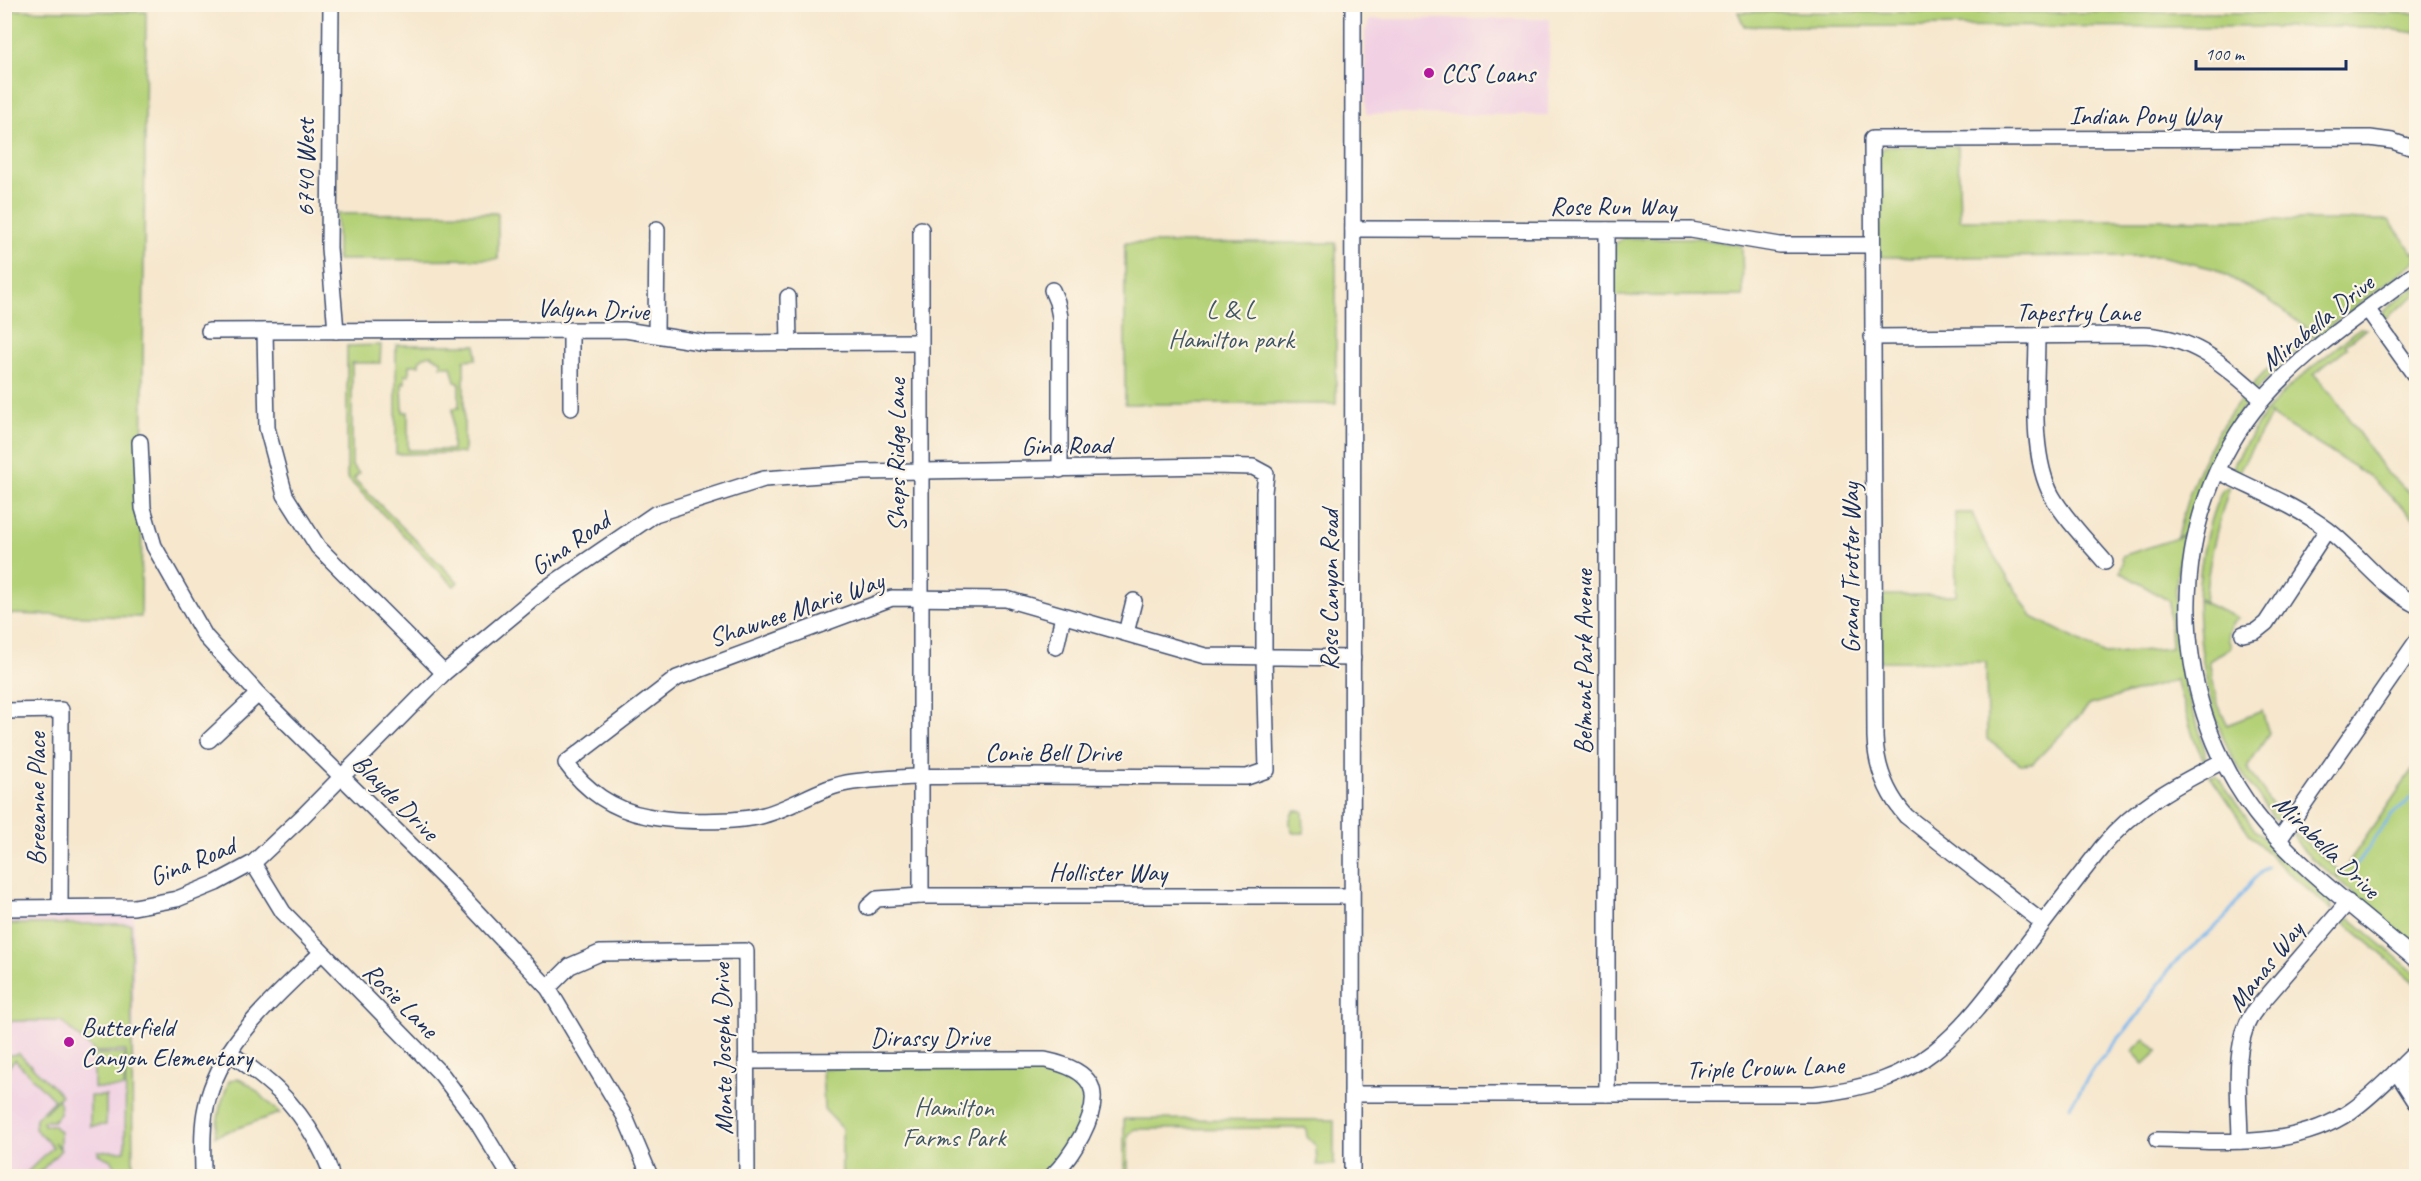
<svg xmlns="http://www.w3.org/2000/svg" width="2421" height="1181" font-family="Caveat,sans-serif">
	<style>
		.built { fill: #f1d0e3 }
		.green { fill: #b4d177; stroke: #68806a; stroke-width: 1.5; fill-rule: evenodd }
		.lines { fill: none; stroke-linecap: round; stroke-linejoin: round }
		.stream { stroke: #7ab8ed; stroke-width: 3 }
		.minor-casing { stroke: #3c4b6f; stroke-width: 18 }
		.minor { stroke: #fff; stroke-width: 15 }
		.poi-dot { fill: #b5179e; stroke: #fcf5e5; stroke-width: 2 }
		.labels { text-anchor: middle; stroke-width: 4.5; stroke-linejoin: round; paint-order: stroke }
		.poi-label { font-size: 26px; fill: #1b2f5e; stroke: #fcf5e5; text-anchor: start }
		.street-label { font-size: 26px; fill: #1b2f5e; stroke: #fcf5e5 }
		.park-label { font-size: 26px; fill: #415864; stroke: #fcf5e5 }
	</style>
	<rect width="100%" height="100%" fill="#fcf5e5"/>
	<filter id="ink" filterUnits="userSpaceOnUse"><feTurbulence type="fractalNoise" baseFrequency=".0167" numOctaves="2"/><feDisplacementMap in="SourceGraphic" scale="12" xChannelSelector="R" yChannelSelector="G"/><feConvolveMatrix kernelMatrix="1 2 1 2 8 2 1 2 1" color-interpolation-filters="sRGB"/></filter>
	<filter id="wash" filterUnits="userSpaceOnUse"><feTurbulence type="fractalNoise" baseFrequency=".008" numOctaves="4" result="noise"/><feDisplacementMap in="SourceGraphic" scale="24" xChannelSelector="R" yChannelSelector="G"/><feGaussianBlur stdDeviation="1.35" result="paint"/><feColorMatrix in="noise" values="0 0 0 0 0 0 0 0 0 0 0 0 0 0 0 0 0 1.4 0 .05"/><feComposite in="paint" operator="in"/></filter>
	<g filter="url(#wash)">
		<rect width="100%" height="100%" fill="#f6e7cd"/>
		<!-- built -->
		<g class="built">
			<polygon points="1376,19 1550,19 1548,115 1366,114 1365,32 1369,21"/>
			<polygon points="134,907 133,1176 5,1176 4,908"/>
		</g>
		<!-- green -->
		<g class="green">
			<polygon points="5,10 146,12 141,617 5,614"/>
			<polygon points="1738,12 2416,13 2416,33 2372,27 1744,26"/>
			<polygon points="1889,146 1958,146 1960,220 2389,220 2413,253 2416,251 2416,261 2317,336 2266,298 2215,269 2160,256 1877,257 1877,159 1880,150"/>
			<polygon points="498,213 498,259 337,260 337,214"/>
			<polygon points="1623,238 1699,238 1742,246 1743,296 1613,296 1614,245"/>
			<rect x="1125" y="243" width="211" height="161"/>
			<polygon points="2416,286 2416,295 2383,320 2382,315 2386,309"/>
			<polygon points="2360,328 2366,329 2345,345 2348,347 2314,374 2333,396 2385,471 2416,498 2416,520 2369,476 2269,414 2270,416 2238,473 2234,470 2234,463 2265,412 2292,384"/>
			<path d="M 2309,332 L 2315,336 C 2293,356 2266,376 2248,400 C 2218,438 2198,487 2186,534 L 2177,537 C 2182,519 2186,501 2193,484 C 2217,420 2257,374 2309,332 Z"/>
			<polygon points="381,345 380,363 352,363 352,466 359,473 354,479 458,582 454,586 347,478 347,346"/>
			<path d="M 396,345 L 476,345 L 476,359 L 464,360 L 464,453 L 396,454 ZM 431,355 L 441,361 L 441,366 L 451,366 L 455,382 L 459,383 L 459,408 L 453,408 L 452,450 L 408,450 L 408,412 L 403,412 L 402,383 L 405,383 L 405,375 L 409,375 L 409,365 L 419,365 L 419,361 L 424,357 Z"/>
			<path d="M 2230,486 C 2217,525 2208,561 2205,602 L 2198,598 C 2200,561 2206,524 2222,490 Z"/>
			<path d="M 1955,513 L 1972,513 L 1983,538 L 2032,617 L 2105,654 L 2171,648 L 2169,601 L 2120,572 L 2123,563 L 2122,556 L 2186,535 C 2184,546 2180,556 2178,567 C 2173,601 2177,645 2183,679 C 2187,700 2209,748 2205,763 L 2194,739 L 2176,680 L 2090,705 L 2033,763 L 2020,764 L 1987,739 L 1986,662 L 1879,661 L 1880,595 L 1956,595 Z"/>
			<path d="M 2198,600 L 2238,618 C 2227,627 2226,633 2231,647 L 2209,661 L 2217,702 L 2227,725 L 2262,711 L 2269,734 L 2247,767 L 2283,821 L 2274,818 C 2259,796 2240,774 2228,749 C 2207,703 2199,650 2198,600 Z"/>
			<polygon points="2416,765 2416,948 2337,879"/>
			<polygon points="2210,776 2217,776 2255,830 2331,901 2332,910 2285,870 2251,836"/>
			<path d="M 1294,811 L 1303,811 L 1304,833 L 1293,833 C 1289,824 1288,819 1294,811 Z"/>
			<path d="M 2294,832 L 2340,872 L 2336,878 C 2324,868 2293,847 2294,832 Z"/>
			<polygon points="2351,919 2416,974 2416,984 2342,920"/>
			<polygon points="5,924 131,924 133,1176 125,1176 111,1160 98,1154 98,1151 125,1151 126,1051 95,1052 61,1021 5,1021"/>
			<polygon points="2145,1039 2158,1051 2144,1064 2132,1051"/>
			<polygon points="18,1053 61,1095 44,1113 59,1098 60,1114 53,1121 43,1121 44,1125 53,1125 60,1132 60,1147 54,1142 61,1150 36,1176 23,1176 53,1147 35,1129 36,1118 54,1100 15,1060 5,1070 5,1055 15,1055"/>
			<polygon points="94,1054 125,1054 124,1088 94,1088"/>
			<path d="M 1055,1067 C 1113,1093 1074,1151 1038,1176 L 842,1176 L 842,1128 L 824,1109 L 822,1068 Z"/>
			<polygon points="237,1078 250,1085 280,1113 215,1136 220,1107 229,1081"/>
			<polygon points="90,1096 106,1096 106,1125 90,1126"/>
			<polygon points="1124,1119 1334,1120 1334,1165 1317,1165 1316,1146 1307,1137 1306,1128 1135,1129 1128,1135 1128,1176 1124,1176"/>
		</g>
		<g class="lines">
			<!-- stream -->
			<g class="stream">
				<polyline points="2355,867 2392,815 2416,793"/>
				<polyline points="2070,1106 2097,1064 2135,1019 2173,964 2224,919 2252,881 2267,867"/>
			</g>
		</g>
	</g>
	<g filter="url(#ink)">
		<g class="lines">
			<defs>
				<g id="minor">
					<polyline points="331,4 329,248 336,331"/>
					<polyline points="921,229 921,896"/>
					<polyline points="1353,229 1691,230 1780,245 1872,245"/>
					<path d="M 2416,273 C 2364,312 2307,349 2263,399 C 2163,515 2165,695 2256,814 C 2298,868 2364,915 2416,960"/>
					<polyline points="1052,290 1057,302 1060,317 1060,470"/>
					<polyline points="788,297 789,343"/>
					<polyline points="2368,310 2416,377"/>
					<polyline points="209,331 625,330 706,343 920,342"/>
					<polyline points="265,331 267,428 285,495 318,547 444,673"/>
					<polyline points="571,331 571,408"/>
					<polyline points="656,334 657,229"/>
					<path d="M 2037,336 C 2037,384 2029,454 2052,496 C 2066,520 2087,541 2105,562"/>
					<path d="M 1872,337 L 2143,335 C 2196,337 2226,367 2263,399"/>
					<polyline points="140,442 143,508 154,546 205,636 258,694 455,889 548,988 625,1117 650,1176"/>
					<path d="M 2218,471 C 2255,490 2295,505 2328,530 C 2359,554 2381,587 2416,605"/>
					<polyline points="1126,633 1134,601"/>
					<polyline points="2243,634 2256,631 2266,623 2327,530"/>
					<polyline points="1056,647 1063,616"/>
					<polyline points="4,711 61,710 60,908"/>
					<polyline points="209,740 258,694"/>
					<polyline points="2279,840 2416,642"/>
					<polyline points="253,863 283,912 442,1075 477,1122 510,1176"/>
					<polyline points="868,907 877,899 921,896 1351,896"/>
					<path d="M 4,908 L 134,907 L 177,899 L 216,883 L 253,863 L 303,816 L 444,673 L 545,589 L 655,514 L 764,479 L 864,472 L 1212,466 L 1253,467 L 1266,474 L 1264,492 L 1264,657 L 1267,770 L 1247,777 C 1174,777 1102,776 1029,776 C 970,776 912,775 853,782 C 821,786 795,807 764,815 C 737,823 675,822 647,816 C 613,810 585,790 566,763 L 677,678 L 892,598 L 1006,599 L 1205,656 L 1353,658"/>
					<path d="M 2043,923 L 1906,816 C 1886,793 1876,767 1875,737 L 1872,139 L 2370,138 L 2392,141 L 2416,149"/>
					<polyline points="548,988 570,966 600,953 746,951 747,1176"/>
					<path d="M 229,1052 C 268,1080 293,1099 317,1142 C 323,1154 329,1163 331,1176"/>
					<path d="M 746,1061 L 1045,1060 C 1093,1070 1105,1090 1082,1135 C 1073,1151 1065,1164 1052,1176"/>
					<polyline points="2396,1071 2416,1102"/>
					<path d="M 1352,1094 L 1814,1094 C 1921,1085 1958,1036 2018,956 C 2046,919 2074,883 2102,847 C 2137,805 2176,785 2223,761"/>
					<polyline points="1607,1094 1607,230"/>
					<path d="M 2157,1140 C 2223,1141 2294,1150 2351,1111 C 2375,1094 2395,1072 2416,1052"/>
					<path d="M 2240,1141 C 2240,1101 2230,1041 2256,1009 L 2348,902"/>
					<path d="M 203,1176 C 203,1154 201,1129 206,1107 C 220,1042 275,998 321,953"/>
					<polyline points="1352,1176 1353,4"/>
				</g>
			</defs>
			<!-- minor casing -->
			<use href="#minor" class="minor-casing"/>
			<!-- minor -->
			<use href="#minor" class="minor"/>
		</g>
	</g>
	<!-- markers -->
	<g class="poi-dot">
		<circle cx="1429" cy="73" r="6"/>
		<circle cx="69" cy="1042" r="6"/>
	</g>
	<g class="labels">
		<!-- poi labels -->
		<g class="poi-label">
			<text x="1441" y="82">CCS Loans</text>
			<text x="81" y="1036">Butterfield<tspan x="81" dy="30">Canyon Elementary</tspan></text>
		</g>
		<!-- street labels -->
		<g class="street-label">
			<text x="2145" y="124">Indian Pony Way</text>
			<text transform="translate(305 168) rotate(-90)" y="9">6740 West</text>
			<text x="1613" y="215">Rose Run Way</text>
			<text transform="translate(593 309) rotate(2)" y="9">Valynn Drive</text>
			<text x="2078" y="321">Tapestry Lane</text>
			<text transform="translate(2317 322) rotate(-39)" y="9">Mirabella Drive</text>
			<text transform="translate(1066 445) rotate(-1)" y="9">Gina Road</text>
			<text transform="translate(896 455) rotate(-90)" y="9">Sheps Ridge Lane</text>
			<text transform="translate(570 543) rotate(-35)" y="9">Gina Road</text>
			<text transform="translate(1850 568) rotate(-90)" y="9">Grand Trotter Way</text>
			<text transform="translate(1329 590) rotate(-90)" y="9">Rose Canyon Road</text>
			<text transform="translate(796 609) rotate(-19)" y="9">Shawnee Marie Way</text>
			<text transform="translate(1583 662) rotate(-90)" y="9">Belmont Park Avenue</text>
			<text x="1053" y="761">Conie Bell Drive</text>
			<text transform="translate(396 797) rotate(45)" y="9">Blayde Drive</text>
			<text transform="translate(36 799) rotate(-90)" y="9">Breeanne Place</text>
			<text transform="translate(2327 846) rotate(44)" y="9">Mirabella Drive</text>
			<text transform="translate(192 861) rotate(-22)" y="9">Gina Road</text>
			<text x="1108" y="881">Hollister Way</text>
			<text transform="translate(2265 966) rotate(-52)" y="9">Manas Way</text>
			<text transform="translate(401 1000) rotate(45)" y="9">Rosie Lane</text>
			<text x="930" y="1046">Dirassy Drive</text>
			<text transform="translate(722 1049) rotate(-91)" y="9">Monte Joseph Drive</text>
			<text transform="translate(1765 1067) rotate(-2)" y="9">Triple Crown Lane</text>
		</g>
		<!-- park labels -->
		<g class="park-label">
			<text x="1231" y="318">L &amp; L<tspan x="1231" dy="30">Hamilton park</tspan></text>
			<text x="954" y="1116">Hamilton<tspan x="954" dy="30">Farms Park</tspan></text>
		</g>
	</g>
	<!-- margin -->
	<rect width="2421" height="1181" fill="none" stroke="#fcf5e5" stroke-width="24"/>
	<!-- scale -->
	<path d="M2196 60v9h150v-9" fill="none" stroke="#1b2f5e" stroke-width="3"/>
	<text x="2205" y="60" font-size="18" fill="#1b2f5e" stroke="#fcf5e5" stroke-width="4.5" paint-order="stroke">100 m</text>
</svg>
